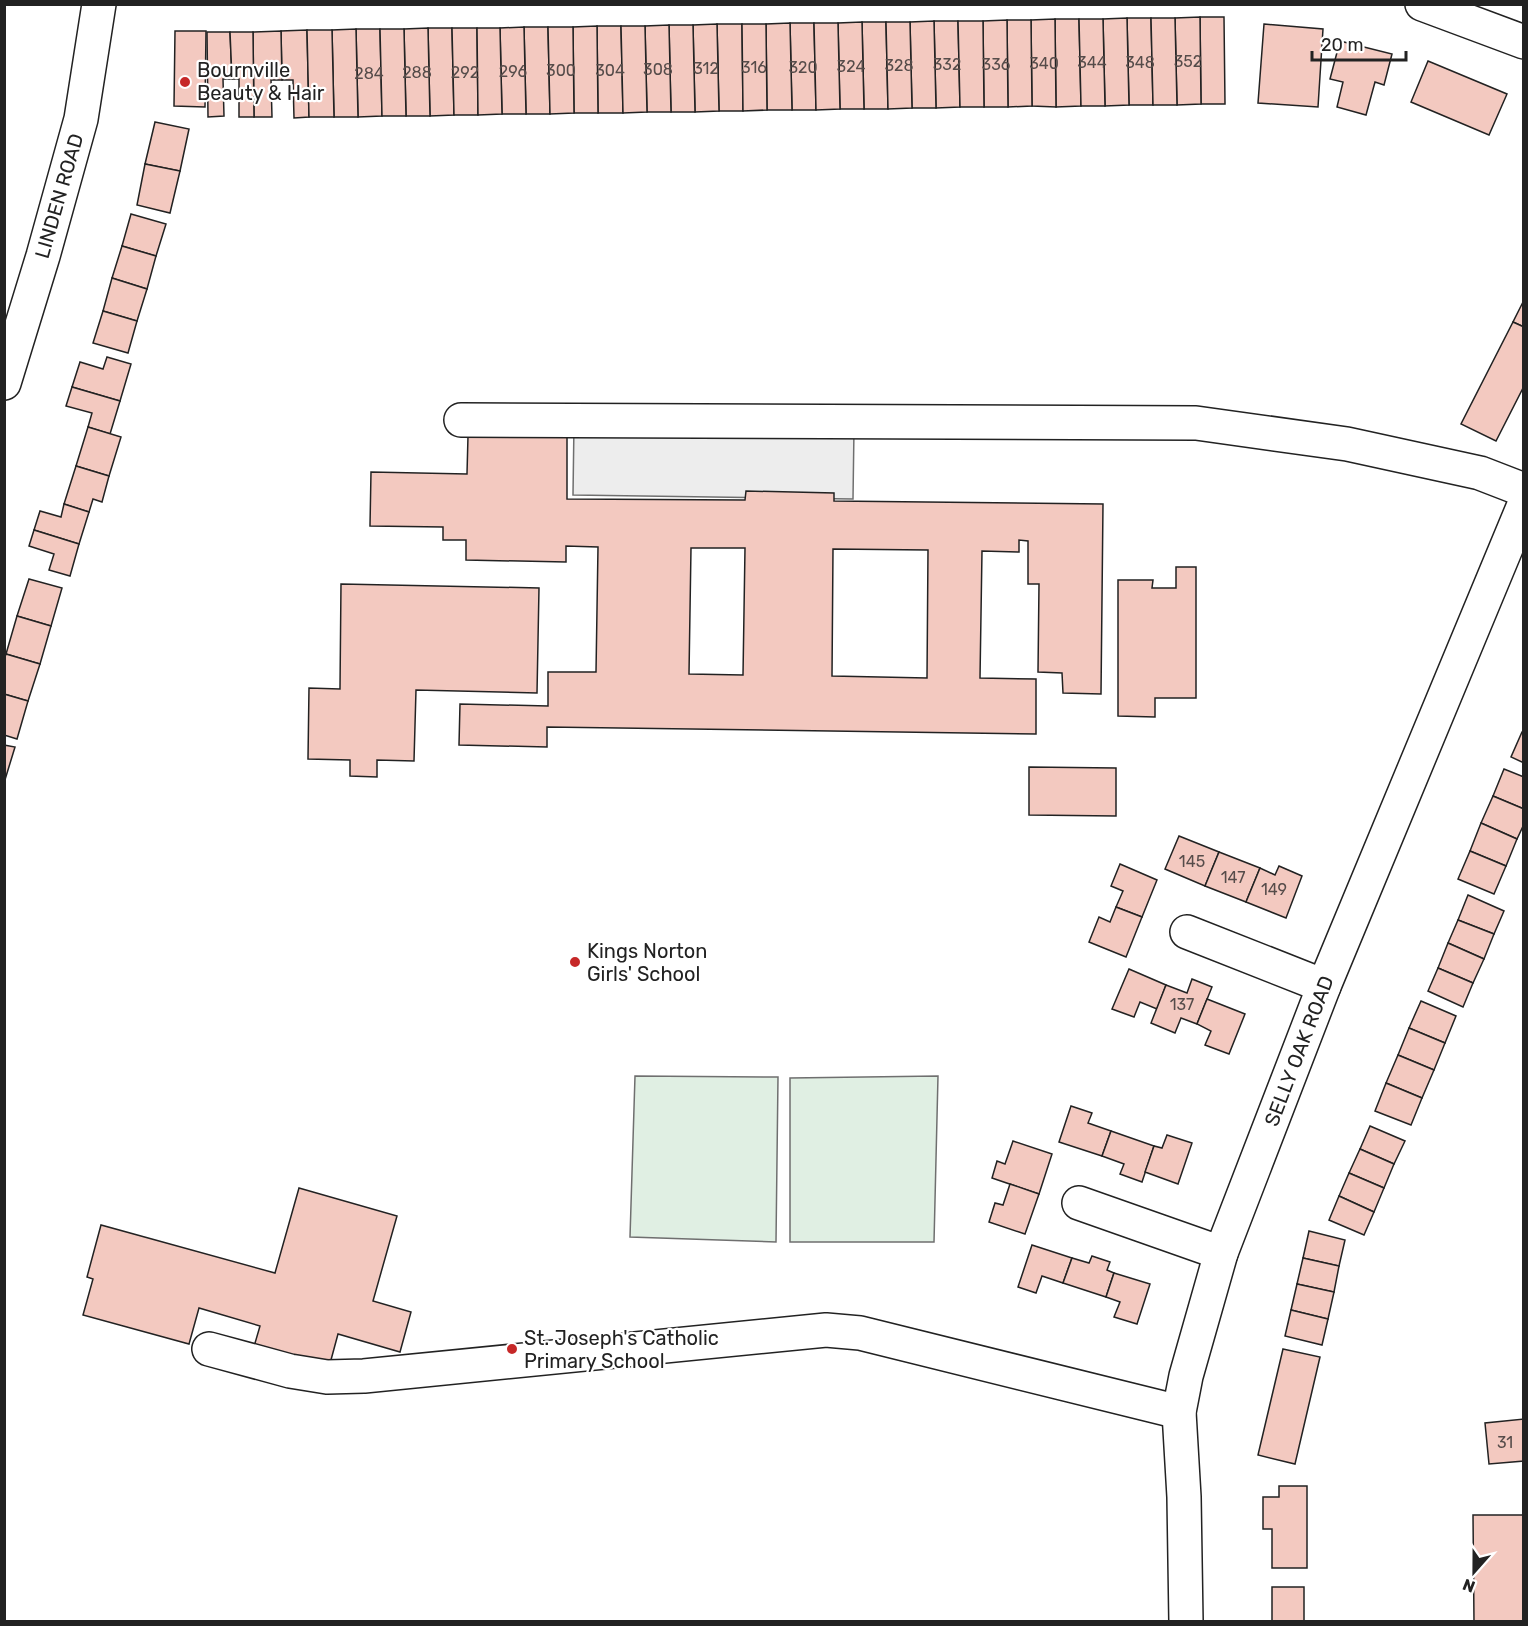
<svg xmlns="http://www.w3.org/2000/svg" width="1528" height="1626" font-family="Rubik,sans-serif">
	<style>
		.pitch { fill: #e0efe3; stroke: #6f6f6f; stroke-width: 1.5 }
		.parking { fill: #ededed; stroke: #6f6f6f; stroke-width: 1.5 }
		.building { fill: #f3c9c0; stroke: #222; stroke-width: 1.5; fill-rule: evenodd }
		.lines { fill: none; stroke-linecap: round; stroke-linejoin: round }
		.minor-casing { stroke: #222; stroke-width: 36 }
		.highway-casing { stroke: #222; stroke-width: 36 }
		.minor { stroke: #fff; stroke-width: 33 }
		.highway { stroke: #fff; stroke-width: 33 }
		.poi-dot { fill: #c62828; stroke: #fff; stroke-width: 2 }
		.labels { text-anchor: middle; stroke-width: 4.5; stroke-linejoin: round; paint-order: stroke }
		.number-label { font-size: 16px; fill: #564c4a }
		.poi-label { font-size: 20px; fill: #222; stroke: #fff; text-anchor: start }
		.street-label { font-size: 20px; fill: #222; stroke: #fff }
	</style>
	<rect width="100%" height="100%" fill="#fff"/>
	<!-- pitch -->
	<g class="pitch">
		<polygon points="635,1076 778,1077 776,1242 630,1237"/>
		<polygon points="938,1076 934,1242 790,1242 790,1078"/>
	</g>
	<!-- parking -->
	<polygon class="parking" points="574,424 854,429 853,499 573,495"/>
	<!-- building -->
	<g class="building">
		<polygon points="1200,17 1224,17 1225,104 1201,104"/>
		<polygon points="1200,17 1201,104 1177,105 1175,18"/>
		<polygon points="1127,18 1151,18 1153,105 1129,105"/>
		<polygon points="1127,18 1129,105 1105,106 1103,19"/>
		<polygon points="1151,18 1175,18 1177,105 1153,105"/>
		<polygon points="1055,19 1079,19 1081,106 1056,107"/>
		<polygon points="1055,19 1056,107 1032,106 1031,20"/>
		<polygon points="1079,19 1103,19 1105,106 1081,106"/>
		<polygon points="1007,20 1031,20 1032,106 1008,107"/>
		<polygon points="1007,20 1008,107 984,107 983,21"/>
		<polygon points="934,21 958,21 960,107 936,108"/>
		<polygon points="934,21 936,108 912,108 910,22"/>
		<polygon points="958,21 983,21 984,107 960,107"/>
		<polygon points="862,22 886,22 888,109 864,109"/>
		<polygon points="862,22 864,109 840,109 838,23"/>
		<polygon points="886,22 910,22 912,108 888,109"/>
		<polygon points="790,23 814,23 816,110 792,110"/>
		<polygon points="790,23 792,110 767,110 766,24"/>
		<polygon points="814,23 838,23 840,109 816,110"/>
		<polygon points="717,24 742,24 743,111 719,111"/>
		<polygon points="717,24 719,111 695,112 693,25"/>
		<polygon points="742,24 766,24 767,110 743,111"/>
		<polygon points="1264,24 1323,29 1318,107 1258,103"/>
		<polygon points="669,25 693,25 695,112 671,112"/>
		<polygon points="669,25 671,112 647,112 645,26"/>
		<polygon points="597,26 621,26 623,113 598,113"/>
		<polygon points="597,26 598,113 574,113 573,27"/>
		<polygon points="621,26 645,26 647,112 623,113"/>
		<polygon points="524,27 548,27 550,114 526,114"/>
		<polygon points="524,27 526,114 502,114 500,28"/>
		<polygon points="548,27 573,27 574,113 550,114"/>
		<polygon points="428,28 452,28 454,115 430,116"/>
		<polygon points="428,28 430,116 406,116 404,29"/>
		<polygon points="452,28 477,28 478,115 454,115"/>
		<polygon points="477,28 500,28 502,114 478,115"/>
		<polygon points="356,29 380,29 382,116 358,117"/>
		<polygon points="356,29 358,117 334,117 332,30"/>
		<polygon points="380,29 404,29 406,116 382,116"/>
		<polygon points="307,30 309,117 294,118 293,80 282,80 281,31"/>
		<polygon points="307,30 332,30 334,117 309,117"/>
		<polygon points="175,31 206,31 205,107 174,106"/>
		<polygon points="281,31 282,80 271,80 272,117 254,117 253,32"/>
		<polygon points="207,32 230,32 232,79 223,79 224,116 208,117"/>
		<polygon points="230,32 253,32 254,117 239,117 239,79 232,79"/>
		<polygon points="1340,41 1392,54 1384,85 1375,82 1366,115 1337,107 1343,82 1330,79"/>
		<polygon points="1428,61 1507,94 1489,135 1411,102"/>
		<polygon points="155,122 189,129 180,171 145,164"/>
		<polygon points="145,164 180,171 170,213 137,205"/>
		<polygon points="131,214 166,224 156,256 122,246"/>
		<polygon points="122,246 156,256 147,289 112,278"/>
		<polygon points="112,278 147,289 137,321 103,311"/>
		<polygon points="1524,300 1524,327 1513,322"/>
		<polygon points="103,311 137,321 128,353 93,343"/>
		<polygon points="1513,322 1524,327 1524,386 1496,441 1461,424"/>
		<polygon points="107,357 131,364 120,401 72,387 80,362 103,369"/>
		<polygon points="72,387 120,401 110,434 88,427 92,413 66,406"/>
		<polygon points="88,427 121,437 109,476 76,466"/>
		<path d="M 468,436 L 567,437 L 567,499 L 745,500 L 746,491 L 834,493 L 834,501 L 1103,504 L 1101,694 L 1063,693 L 1062,673 L 1038,672 L 1039,584 L 1028,584 L 1028,541 L 1019,540 L 1019,552 L 982,551 L 980,678 L 1036,679 L 1036,734 L 547,727 L 547,747 L 459,745 L 460,704 L 548,706 L 548,672 L 596,672 L 598,547 L 566,546 L 566,562 L 466,560 L 466,540 L 443,540 L 443,527 L 370,526 L 371,472 L 467,474 ZM 691,548 L 745,548 L 743,675 L 689,674 ZM 833,549 L 928,550 L 927,678 L 832,676 Z"/>
		<polygon points="76,466 109,476 102,502 93,499 89,512 64,504"/>
		<polygon points="64,504 89,512 79,544 34,530 40,511 61,517"/>
		<polygon points="34,530 79,544 70,576 49,570 54,554 29,546"/>
		<polygon points="1176,567 1196,567 1196,698 1155,698 1155,717 1118,716 1118,580 1153,580 1152,588 1176,588"/>
		<polygon points="29,579 62,588 51,626 17,616"/>
		<polygon points="341,584 539,588 537,693 416,690 414,761 377,760 377,777 350,776 350,760 308,759 309,688 340,689"/>
		<polygon points="17,616 51,626 40,664 6,654"/>
		<polygon points="6,654 40,664 28,701 4,694 4,660"/>
		<polygon points="4,694 28,701 17,739 4,735"/>
		<polygon points="1522,732 1524,732 1524,763 1511,757"/>
		<polygon points="4,745 15,747 4,783"/>
		<polygon points="1029,767 1116,768 1116,816 1029,815"/>
		<polygon points="1504,769 1524,777 1524,809 1493,796"/>
		<polygon points="1493,796 1524,809 1524,824 1517,839 1481,823"/>
		<polygon points="1481,823 1517,839 1506,866 1470,851"/>
		<polygon points="1179,836 1219,852 1205,886 1165,869"/>
		<polygon points="1470,851 1506,866 1494,894 1458,879"/>
		<polygon points="1219,852 1260,868 1246,902 1205,886"/>
		<polygon points="1120,864 1157,880 1142,917 1116,907 1123,891 1111,886"/>
		<polygon points="1279,866 1302,876 1286,918 1246,902 1260,868 1275,875"/>
		<polygon points="1468,895 1504,911 1494,934 1458,920"/>
		<polygon points="1116,907 1142,917 1126,957 1089,942 1099,917 1110,922"/>
		<polygon points="1458,920 1494,934 1484,959 1448,943"/>
		<polygon points="1448,943 1484,959 1473,983 1438,968"/>
		<polygon points="1438,968 1473,983 1463,1007 1428,991"/>
		<polygon points="1129,969 1166,985 1157,1009 1140,1002 1134,1017 1112,1009"/>
		<polygon points="1192,979 1212,987 1197,1024 1181,1018 1175,1033 1151,1023 1166,985 1187,993"/>
		<polygon points="1207,999 1245,1014 1229,1054 1205,1045 1211,1031 1197,1024"/>
		<polygon points="1421,1001 1456,1016 1445,1043 1409,1028"/>
		<polygon points="1409,1028 1445,1043 1434,1070 1398,1055"/>
		<polygon points="1398,1055 1434,1070 1422,1098 1386,1083"/>
		<polygon points="1386,1083 1422,1098 1411,1125 1375,1111"/>
		<polygon points="1071,1106 1092,1113 1088,1123 1111,1131 1102,1156 1059,1142"/>
		<polygon points="1370,1126 1405,1141 1394,1164 1360,1149"/>
		<polygon points="1111,1131 1154,1146 1142,1182 1120,1174 1124,1164 1102,1156"/>
		<polygon points="1167,1135 1192,1143 1178,1184 1145,1172 1154,1146 1162,1148"/>
		<polygon points="1013,1141 1052,1154 1039,1194 992,1178 997,1161 1005,1164"/>
		<polygon points="1360,1149 1394,1164 1384,1188 1349,1173"/>
		<polygon points="1349,1173 1384,1188 1374,1212 1339,1196"/>
		<polygon points="1010,1184 1039,1194 1025,1234 989,1222 995,1203 1003,1205"/>
		<polygon points="299,1188 397,1216 373,1301 411,1312 400,1352 338,1334 328,1371 253,1350 260,1326 199,1308 189,1344 83,1315 93,1279 87,1277 101,1225 275,1273"/>
		<polygon points="1339,1196 1374,1212 1364,1235 1329,1220"/>
		<polygon points="1309,1231 1345,1240 1339,1266 1303,1258"/>
		<polygon points="1032,1245 1072,1258 1063,1283 1042,1276 1036,1293 1018,1287"/>
		<polygon points="1092,1256 1110,1262 1107,1270 1114,1273 1106,1297 1063,1283 1072,1258 1089,1263"/>
		<polygon points="1303,1258 1339,1266 1334,1292 1297,1284"/>
		<polygon points="1114,1273 1150,1284 1137,1324 1114,1317 1120,1302 1106,1297"/>
		<polygon points="1297,1284 1334,1292 1328,1319 1291,1310"/>
		<polygon points="1291,1310 1328,1319 1322,1345 1285,1336"/>
		<polygon points="1283,1349 1320,1357 1295,1464 1258,1455"/>
		<polygon points="1524,1419 1524,1461 1489,1464 1485,1423"/>
		<polygon points="1279,1486 1307,1486 1307,1568 1272,1568 1272,1529 1263,1529 1263,1497 1279,1497"/>
		<polygon points="1473,1515 1524,1515 1524,1622 1474,1622"/>
		<rect x="1272" y="1587" width="32" height="35"/>
	</g>
	<g class="lines">
		<defs>
			<g id="minor">
				<polyline points="1422,4 1524,42"/>
				<polyline points="461,420 1196,423 1347,444 1480,473 1524,490"/>
				<polyline points="1187,932 1324,986"/>
				<polyline points="1079,1203 1221,1253"/>
				<polyline points="209,1349 290,1371 327,1377 364,1376 826,1330 860,1333 1179,1412"/>
				<polyline points="1186,1622 1184,1497 1179,1412 1186,1376 1221,1253 1324,986 1524,505"/>
			</g>
			<polyline id="highway" points="4,383 43,256 81,119 99,4"/>
		</defs>
		<!-- minor casing -->
		<use href="#minor" class="minor-casing"/>
		<!-- highway casing -->
		<use href="#highway" class="highway-casing"/>
		<!-- minor -->
		<use href="#minor" class="minor"/>
		<!-- highway -->
		<use href="#highway" class="highway"/>
	</g>
	<!-- markers -->
	<g class="poi-dot">
		<circle cx="185" cy="82" r="6"/>
		<circle cx="575" cy="962" r="6"/>
		<circle cx="512" cy="1349" r="6"/>
	</g>
	<g class="labels">
		<!-- number labels -->
		<g class="number-label">
			<text x="1188" y="67">352</text>
			<text x="1092" y="68">344</text>
			<text x="1140" y="68">348</text>
			<text x="1044" y="69">340</text>
			<text x="947" y="70">332</text>
			<text x="996" y="70">336</text>
			<text x="899" y="71">328</text>
			<text x="851" y="72">324</text>
			<text x="754" y="73">316</text>
			<text x="803" y="73">320</text>
			<text x="706" y="74">312</text>
			<text x="658" y="75">308</text>
			<text x="561" y="76">300</text>
			<text x="610" y="76">304</text>
			<text x="513" y="77">296</text>
			<text x="417" y="78">288</text>
			<text x="465" y="78">292</text>
			<text x="369" y="79">284</text>
			<text x="1192" y="867">145</text>
			<text x="1233" y="883">147</text>
			<text x="1274" y="895">149</text>
			<text x="1182" y="1010">137</text>
			<text x="1505" y="1448">31</text>
		</g>
		<!-- poi labels -->
		<g class="poi-label">
			<text x="197" y="77">Bournville<tspan x="197" dy="23">Beauty &amp; Hair</tspan></text>
			<text x="587" y="958">Kings Norton<tspan x="587" dy="23">Girls' School</tspan></text>
			<text x="524" y="1345">St. Joseph's Catholic<tspan x="524" dy="23">Primary School</tspan></text>
		</g>
		<!-- street labels -->
		<g class="street-label">
			<text transform="translate(59 196) rotate(-74)" y="7">LINDEN ROAD</text>
			<text transform="translate(1299 1051) rotate(-69)" y="7">SELLY OAK ROAD</text>
		</g>
	</g>
	<!-- border -->
	<rect width="1528" height="1626" fill="none" stroke="#222222" stroke-width="12"/>
	<!-- north arrow -->
	<g transform="translate(1474 1572) rotate(201)" stroke="#ffffff" stroke-width="4.5" paint-order="stroke">
	<path d="M0-4.5L10 22L0 15L-10 22Z" fill="#222222"/>
	<text y="-9" font-size="16" font-weight="bold" text-anchor="middle" fill="#222222">N</text>
	</g>
	<!-- scale -->
	<path d="M1312 51v9h94v-9" fill="none" stroke="#222222" stroke-width="3"/>
	<text x="1321" y="51" font-size="18" fill="#222222" stroke="#ffffff" stroke-width="4.5" paint-order="stroke">20 m</text>
</svg>
